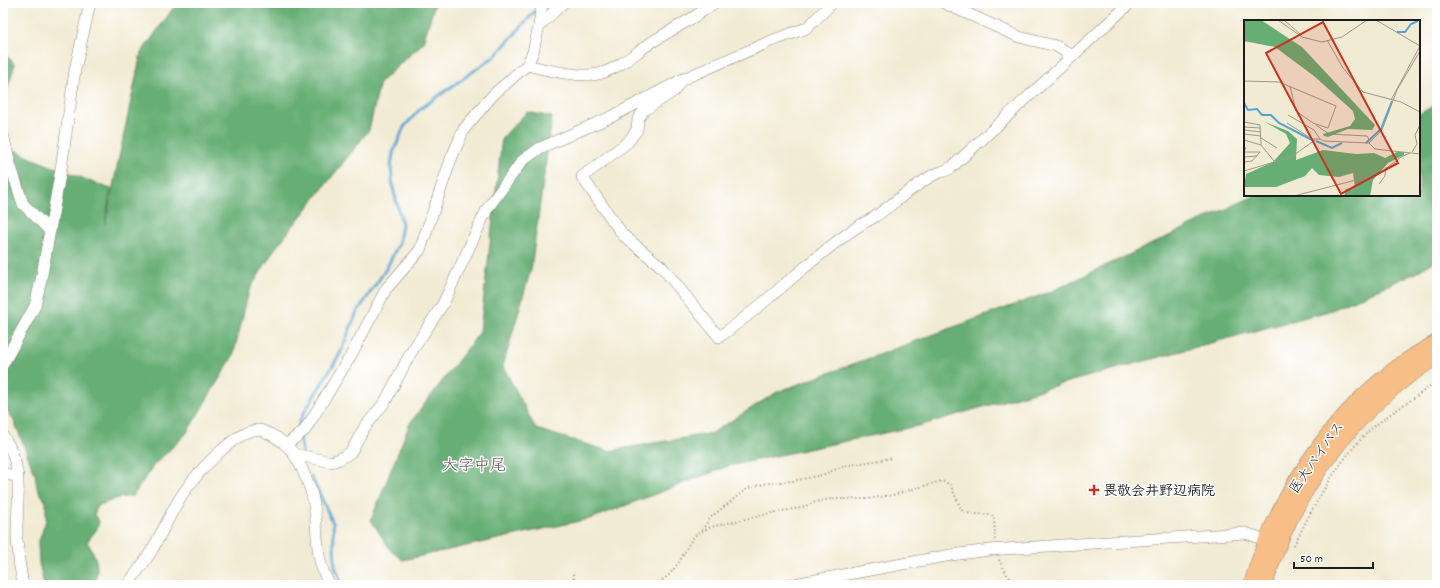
<svg xmlns="http://www.w3.org/2000/svg" width="1440" height="588" font-family="Dekko,'Klee One',sans-serif">
	<style>
		.forest { fill: #66ae74; stroke: #416548 }
		.lines { fill: none; stroke-linecap: round; stroke-linejoin: round }
		.stream { stroke: #56a3cf; stroke-width: 3 }
		.minor-casing { stroke: #878478; stroke-width: 12 }
		.major-casing { stroke: #878478; stroke-width: 16 }
		.path { stroke: #878478; stroke-width: 2; stroke-dasharray: 1 3; stroke-linecap: butt }
		.minor { stroke: #fff; stroke-width: 11 }
		.major { stroke: #f7be87; stroke-width: 15 }
		.poi-dot { fill: #c8321e; stroke: #fff; stroke-width: 1.5 }
		.labels { text-anchor: middle; stroke-width: 3; stroke-linejoin: round; paint-order: stroke }
		.street-label { font-size: 14px; fill: #1c1c1c; stroke: #fff }
		.poi-label { font-size: 14px; font-weight: bold; fill: #1c1c1c; stroke: #fff; text-anchor: start }
		.quarter-label { font-size: 16px; fill: #614e5e; stroke: #fff }
		.inset-river { fill: none; stroke: #56a3cf; stroke-width: 2 }
		.inset-road { fill: none; stroke: #9c988a; stroke-width: 1 }
		.view { fill: #c8321e; fill-opacity: 0.15; stroke: #c8321e; stroke-width: 2 }
		.inset-edge { fill: none; stroke: #1c1c1c; stroke-width: 2 }
	</style>
	<rect width="100%" height="100%" fill="#fff"/>
	<filter id="ink" filterUnits="userSpaceOnUse"><feTurbulence type="fractalNoise" baseFrequency=".025" numOctaves="2"/><feDisplacementMap in="SourceGraphic" scale="8" xChannelSelector="R" yChannelSelector="G"/><feConvolveMatrix kernelMatrix="1 2 1 2 8 2 1 2 1" color-interpolation-filters="sRGB"/></filter>
	<filter id="wash" filterUnits="userSpaceOnUse"><feTurbulence type="fractalNoise" baseFrequency=".012" numOctaves="4" result="noise"/><feDisplacementMap in="SourceGraphic" scale="16" xChannelSelector="R" yChannelSelector="G"/><feGaussianBlur stdDeviation="0.9" result="paint"/><feColorMatrix in="noise" values="0 0 0 0 0 0 0 0 0 0 0 0 0 0 0 0 0 1.4 0 .05"/><feComposite in="paint" operator="in"/></filter>
	<g filter="url(#wash)">
		<rect width="100%" height="100%" fill="#f2ebd4"/>
		<!-- forest -->
		<g class="forest">
			<path d="M 177,3 L 435,3 L 423,43 L 380,82 L 369,130 L 274,250 L 249,291 L 233,356 L 186,434 L 153,466 L 133,496 L 118,498 L 97,506 L 94,515 L 99,521 L 97,529 L 87,542 C 96,555 101,569 93,585 L 44,585 L 39,563 L 38,544 L 46,520 L 46,502 L 37,488 L 35,474 L 14,421 L 3,404 L 3,144 L 33,159 L 111,189 L 105,224 L 141,53 Z"/>
			<polygon points="3,52 15,64 3,103"/>
			<polygon points="1437,104 1437,260 1415,273 1332,310 1064,383 922,425 728,466 593,518 403,560 391,551 371,520 410,423 480,332 502,138 527,112 552,117 531,269 503,366 536,429 609,451 712,433 777,392 1052,291 1256,195 1419,195 1419,114"/>
		</g>
		<g class="lines">
			<!-- stream -->
			<g class="stream">
				<polyline points="299,431 299,423 306,409 340,354 356,314 386,269 399,243 402,224 393,188 391,167 393,153 404,127 420,109 495,56 539,7"/>
				<polyline points="300,438 302,452"/>
				<polyline points="311,476 333,523 335,566 342,585"/>
			</g>
		</g>
	</g>
	<g filter="url(#ink)">
		<g class="lines">
			<defs>
				<g id="minor">
					<polyline points="944,3 1019,37 1056,46 1073,56"/>
					<polyline points="539,26 542,3"/>
					<polyline points="527,65 533,52 539,26 563,3"/>
					<path d="M 681,80 L 674,91 L 644,110 L 638,119 L 637,130 L 628,142 L 582,177 L 623,235 L 662,267 L 719,337 C 768,303 808,260 857,227 C 863,223 870,220 876,216 C 894,203 911,188 930,177 C 937,172 944,173 952,167 L 1130,3"/>
					<polyline points="3,134 10,164 23,204 50,231"/>
					<polyline points="3,364 35,306 41,280 61,169 75,70 90,3"/>
					<path d="M 3,436 C 26,467 16,504 17,539 C 18,555 20,570 23,585"/>
					<path d="M 287,444 L 305,430 L 350,357 L 386,289 L 420,250 L 451,159 L 464,129 L 493,95 L 527,65 C 545,70 585,79 602,73 C 621,67 635,53 652,42 C 673,29 695,18 714,3"/>
					<polyline points="294,454 331,462 340,459 351,452 364,428 385,402 410,354 443,304 487,209 522,161 540,148 613,116 681,80 771,41 807,28 832,3"/>
					<polyline points="3,474 18,476"/>
					<path d="M 127,585 C 134,576 141,567 147,558 C 160,538 169,515 182,495 C 193,478 237,427 259,430 C 263,430 266,433 270,434 C 293,445 301,464 310,488 C 321,519 311,556 330,585"/>
					<polyline points="789,585 951,555 990,550 1245,533 1273,542"/>
				</g>
				<g id="major">
					<path d="M 1251,585 C 1279,487 1345,391 1437,342"/>
					<path d="M 1265,585 C 1291,492 1355,407 1437,357"/>
				</g>
			</defs>
			<!-- minor casing -->
			<use href="#minor" class="minor-casing"/>
			<!-- major casing -->
			<use href="#major" class="major-casing"/>
			<!-- path -->
			<g class="path">
				<polyline points="702,530 711,517 748,488 768,483 793,481 822,475 844,466 892,458"/>
				<path d="M 1294,545 C 1314,505 1336,463 1369,431 C 1390,412 1416,399 1437,380"/>
				<polyline points="999,560 1013,585"/>
				<polyline points="573,574 575,585"/>
				<polyline points="551,585 574,581"/>
				<polyline points="656,585 670,574 679,562 692,539 698,533 711,527 776,512 801,508 815,502 831,499 867,499 893,495 941,481 950,484 961,509 964,513 992,515 994,518 995,540"/>
			</g>
			<!-- minor -->
			<use href="#minor" class="minor"/>
			<!-- major -->
			<use href="#major" class="major"/>
		</g>
	</g>
	<!-- markers -->
	<path class="poi-dot" d="M1092 484h4v4h4v4h-4v4h-4v-4h-4v-4h4z"/>
	<g class="labels">
		<!-- street labels -->
		<g class="street-label">
			<text transform="translate(1316 457) rotate(-55)" y="5">医大バイパス</text>
		</g>
		<!-- poi labels -->
		<g class="poi-label">
			<text x="1103" y="495">畏敬会井野辺病院</text>
		</g>
		<!-- quarter labels -->
		<g class="quarter-label">
			<text x="474" y="470">大字中尾</text>
		</g>
	</g>
	<!-- overview -->
	<g transform="translate(1244 20)">
		<rect width="176" height="176" fill="#f2ebd4"/>
		<path d="M 0,0 L 17,0 L 58,27 L 131,105 L 128,110 L 104,109 L 84,117 L 80,116 L 79,114 L 106,106 L 111,99 L 109,91 L 70,56 L 31,27 L 0,21 ZM 21,102 L 44,111 L 53,119 L 52,140 L 79,130 L 112,134 L 130,133 L 141,138 L 153,132 L 160,132 L 160,135 L 144,143 L 129,160 L 126,176 L 100,176 L 102,169 L 111,167 L 109,153 L 95,157 L 75,155 L 68,148 L 61,156 L 32,167 L 0,167 L 2,154 L 29,142 L 46,123 L 42,114 Z" fill="#66ae74"/>
		<path class="inset-river" d="M 153,12 L 161,12 L 167,4 L 174,1M 0,83 L 4,90 L 13,89 L 18,95 L 27,95 L 35,103 L 68,120M 72,121 L 88,128 L 98,123M 122,123 L 137,109 L 148,81"/>
		<path class="inset-road" d="M 34,0 L 58,17 L 78,22 L 98,17 L 123,0M 40,0 L 56,14M 132,0 L 176,26M 83,20 L 99,48 L 119,72 L 157,82 L 176,92M 176,31 L 153,70 L 138,110 L 125,123 L 131,129 L 176,134M 0,61 L 35,62 L 92,86 L 84,108 L 69,103M 46,66 L 52,91 L 69,103M 147,80 L 176,26M 44,95 L 70,110 L 76,119 L 80,121 L 125,123M 0,102 L 16,105 L 17,125 L 30,141M 43,103 L 68,119 L 76,119M 72,105 L 85,114 L 123,116 L 126,121M 1,107 L 17,108M 0,110 L 17,112M 0,114 L 17,116M 17,118 L 33,128M 0,120 L 17,125M 168,132 L 173,124 L 171,115 L 176,105M 0,137 L 13,136M 0,142 L 8,141 L 16,132 L 0,132 L 2,127M 0,151 L 47,137 L 71,120M 135,164 L 141,156 L 142,147M 50,176 L 135,154 L 157,137 L 166,133M 104,176 L 117,157"/>
		<path class="view" d="M 79,2 L 154,143 L 97,174 L 22,33 Z"/>
		<rect width="176" height="176" class="inset-edge"/>
	</g>
	<!-- margin -->
	<rect width="1440" height="588" fill="none" stroke="#fff" stroke-width="16"/>
	<!-- scale -->
	<path d="M1294 562v6h79v-6" fill="none" stroke="#1c1c1c" stroke-width="2"/>
	<text x="1300" y="562" font-size="12" fill="#1c1c1c" stroke="#ffffff" stroke-width="3" paint-order="stroke">50 m</text>
</svg>
